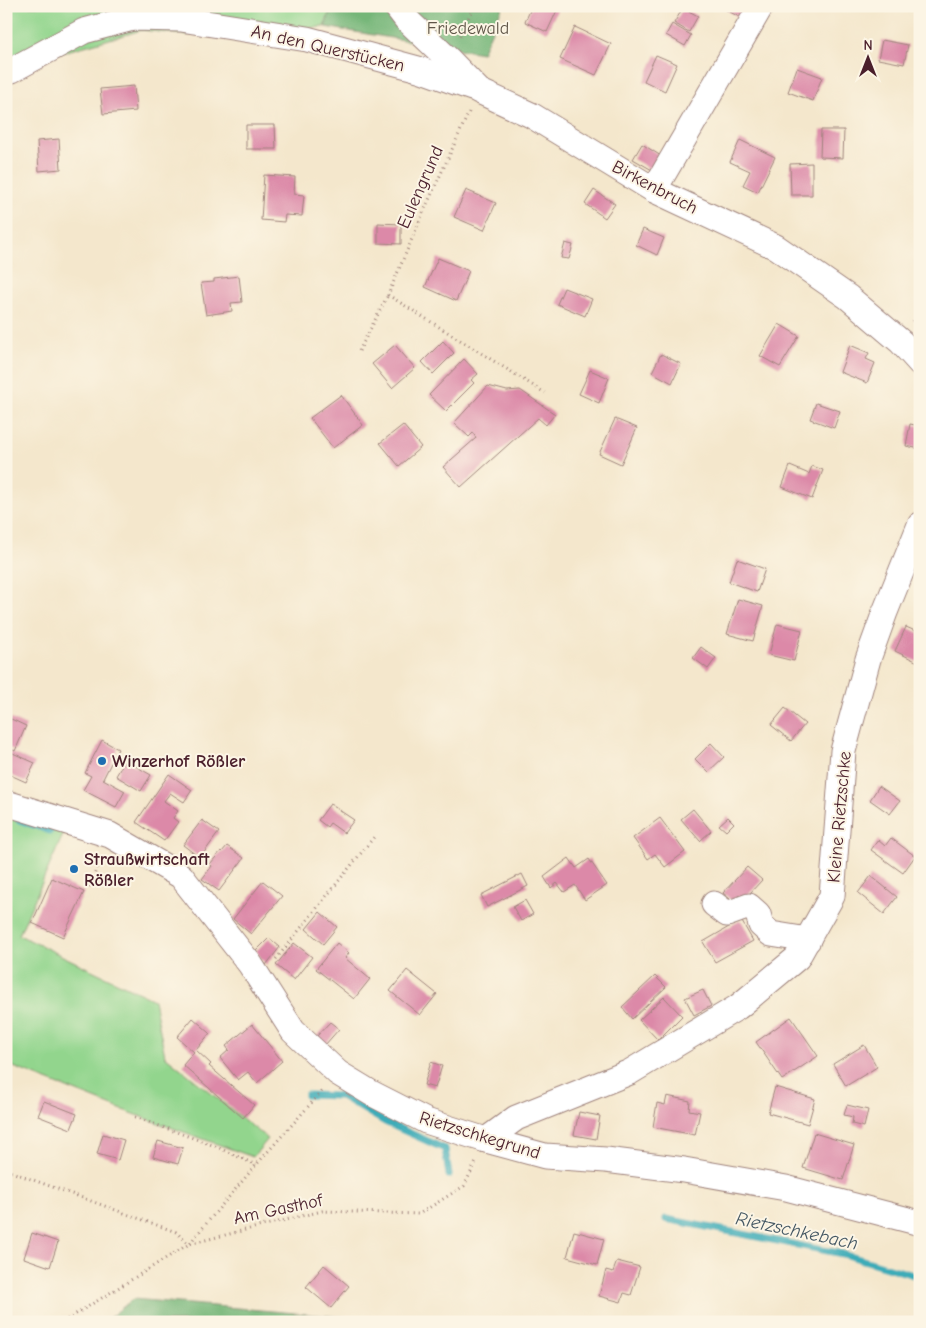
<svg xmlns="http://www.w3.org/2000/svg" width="926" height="1328" font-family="'Comic Neue',sans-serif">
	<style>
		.green { fill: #92d58d; stroke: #6e7a5c }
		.forest { fill: #75b678; stroke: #606a52 }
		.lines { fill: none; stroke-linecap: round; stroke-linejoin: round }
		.stream { stroke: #3cacb8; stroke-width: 7 }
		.building { fill: #dc89a8 }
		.minor-casing { stroke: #9f837c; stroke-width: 27 }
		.path { stroke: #9f837c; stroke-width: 3; stroke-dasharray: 1 4; stroke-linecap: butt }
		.minor { stroke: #fff; stroke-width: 25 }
		.poi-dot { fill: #1f6fb2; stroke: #fcf5e5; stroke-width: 2 }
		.labels { text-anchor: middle; stroke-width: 4; stroke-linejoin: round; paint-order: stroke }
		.park-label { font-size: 18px; fill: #605648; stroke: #fcf5e5 }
		.street-label { font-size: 18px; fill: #4a1f2b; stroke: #fcf5e5 }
		.poi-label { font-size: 18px; font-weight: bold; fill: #4a1f2b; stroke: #fcf5e5; text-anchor: start }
		.water-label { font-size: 19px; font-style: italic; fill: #445763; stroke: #fcf5e5 }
	</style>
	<rect width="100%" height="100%" fill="#fcf5e5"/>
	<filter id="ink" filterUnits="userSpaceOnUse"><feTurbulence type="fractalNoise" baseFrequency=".02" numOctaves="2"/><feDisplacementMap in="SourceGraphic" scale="10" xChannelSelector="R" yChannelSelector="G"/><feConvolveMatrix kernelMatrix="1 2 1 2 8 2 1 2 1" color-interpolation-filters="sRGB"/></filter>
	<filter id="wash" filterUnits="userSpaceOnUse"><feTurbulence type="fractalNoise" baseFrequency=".0096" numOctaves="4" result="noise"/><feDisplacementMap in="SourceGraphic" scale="20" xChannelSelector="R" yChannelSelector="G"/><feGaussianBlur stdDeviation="1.12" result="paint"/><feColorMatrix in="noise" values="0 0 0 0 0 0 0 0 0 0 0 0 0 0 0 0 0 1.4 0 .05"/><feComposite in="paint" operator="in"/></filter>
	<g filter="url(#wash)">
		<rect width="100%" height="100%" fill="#f4e7cc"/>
		<!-- green -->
		<g class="green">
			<polygon points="6,6 332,6 324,27 185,35 142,30 6,68"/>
			<polygon points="6,812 66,828 19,935 154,1000 165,1056 268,1139 253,1157 120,1109 6,1064"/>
		</g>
		<!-- forest -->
		<g class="forest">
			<polygon points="332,6 503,6 482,53 325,27"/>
			<polygon points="133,1299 399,1322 104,1322"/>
		</g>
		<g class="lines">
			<!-- stream -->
			<g class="stream">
				<polyline points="19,820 50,831"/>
				<polyline points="307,1095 341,1096 385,1122 445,1149 449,1175"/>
				<polyline points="666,1219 843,1254 920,1277"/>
			</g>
		</g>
		<g id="blocks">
			<!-- building -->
			<g class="building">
				<polygon points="532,6 559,6 547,32 525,22"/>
				<polygon points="724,6 758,6 748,22 723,8"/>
				<polygon points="683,8 698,16 689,32 674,23"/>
				<polygon points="672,24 691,35 685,46 666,35"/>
				<polygon points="575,27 611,44 596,75 560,59"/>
				<polygon points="882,40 908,45 904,64 878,59"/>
				<polygon points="656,55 677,64 665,91 644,81"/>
				<polygon points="797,68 822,77 813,101 788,92"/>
				<polygon points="134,86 136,111 103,114 100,89"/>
				<polygon points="246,125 275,125 276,149 246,149"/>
				<polygon points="821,130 844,130 843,158 820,157"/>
				<polygon points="59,139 61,169 39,171 37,141"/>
				<polygon points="740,140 775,157 758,192 743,185 750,171 730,162"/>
				<polygon points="642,144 661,156 652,170 633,159"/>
				<polygon points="9,159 10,188 6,188 6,160"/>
				<polygon points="812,163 812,195 791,195 790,164"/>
				<polygon points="264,175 295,177 294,194 304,195 302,216 285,215 284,222 261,220"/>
				<polygon points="466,190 496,203 484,230 454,217"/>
				<polygon points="594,190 615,204 605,218 585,204"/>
				<polygon points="378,223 401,224 401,244 378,243"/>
				<polygon points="643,229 664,238 657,255 636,245"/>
				<polygon points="565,243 573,245 569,259 561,258"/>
				<polygon points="438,258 469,271 456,301 425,287"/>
				<polygon points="239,276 242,302 231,303 232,311 206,315 201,283 214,282 214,279"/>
				<polygon points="564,288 592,299 585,316 557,304"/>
				<polygon points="779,324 799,336 780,367 760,356"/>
				<polygon points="443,341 454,353 433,374 422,362"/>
				<polygon points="395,345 415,368 392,388 372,364"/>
				<polygon points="850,345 869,353 866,359 875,363 867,383 840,372"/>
				<polygon points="661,354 681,364 672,383 652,372"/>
				<polygon points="464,359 478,374 471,380 474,383 446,411 429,395"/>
				<polygon points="590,370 609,378 599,403 579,394"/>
				<polygon points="488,386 507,391 520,390 555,414 546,425 538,418 461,487 443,467 476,438 473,433 469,437 454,423"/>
				<polygon points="341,395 363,425 333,448 310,418"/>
				<polygon points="816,403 840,411 834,428 810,419"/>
				<polygon points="615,419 637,428 621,464 599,454"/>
				<polygon points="910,424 920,426 920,449 906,446"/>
				<polygon points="403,425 421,447 399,466 380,443"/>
				<polygon points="790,466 809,474 812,466 823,470 812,499 782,487"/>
				<polygon points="737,559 765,569 757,592 729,582"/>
				<polygon points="738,599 763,606 753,641 727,634"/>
				<polygon points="777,624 802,630 794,661 769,655"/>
				<polygon points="906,627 920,633 920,663 895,651"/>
				<polygon points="701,647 716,658 708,669 693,658"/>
				<polygon points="785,708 805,724 791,741 771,725"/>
				<polygon points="11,719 26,726 15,751 6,747 6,729"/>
				<polygon points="102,740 118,749 103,779 125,791 116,807 83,790 91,776 85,773"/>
				<polygon points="711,743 724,757 708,772 695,759"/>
				<polygon points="6,750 35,763 26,782 6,773"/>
				<polygon points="125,760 151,775 141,791 116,776"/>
				<polygon points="169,774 192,790 184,802 170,793 164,801 178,811 173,818 178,822 164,841 136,822"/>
				<polygon points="879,786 900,801 890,814 870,800"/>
				<polygon points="330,804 354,820 344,833 330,823 327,827 318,820"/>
				<polygon points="693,809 711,831 700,841 681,819"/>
				<polygon points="728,817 734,823 726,831 719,825"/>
				<polygon points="660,818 685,852 665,867 655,854 648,859 633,838"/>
				<polygon points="202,820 219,832 200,858 183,845"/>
				<polygon points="891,838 915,856 903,873 871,850 878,840 885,846"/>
				<polygon points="227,846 244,858 219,891 202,879 212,866 210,864 221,851 222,852"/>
				<polygon points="569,858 576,868 589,859 607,885 585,900 575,885 564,892 557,883 551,888 544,877"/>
				<polygon points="747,867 762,880 738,906 723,893"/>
				<polygon points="522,874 528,886 487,907 481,895"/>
				<polygon points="871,876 897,897 884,914 858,893"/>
				<polygon points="52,878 84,892 63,937 32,923"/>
				<polygon points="263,881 282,896 251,934 233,919"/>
				<polygon points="525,900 533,914 521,921 513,907"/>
				<polygon points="320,912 337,927 323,944 306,929"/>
				<polygon points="741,920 753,941 715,962 703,942"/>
				<polygon points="269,938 280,947 266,965 256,951"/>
				<polygon points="294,943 312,957 294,980 276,965"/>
				<polygon points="337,943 349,953 345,958 370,979 354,999 316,969"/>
				<polygon points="407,970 437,994 420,1015 390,991"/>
				<polygon points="655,976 666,987 632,1019 622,1007"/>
				<polygon points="703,990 711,1006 694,1015 685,998"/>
				<polygon points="664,997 682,1016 658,1040 639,1020"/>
				<polygon points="791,1017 818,1056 782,1080 756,1042"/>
				<polygon points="193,1018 210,1033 196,1050 211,1064 209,1066 254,1105 243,1118 183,1065 194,1052 177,1037"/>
				<polygon points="330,1022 339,1029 325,1045 316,1037"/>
				<polygon points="252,1024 282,1061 257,1083 248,1072 238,1080 220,1058 229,1050 226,1046"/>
				<polygon points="864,1045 877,1067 846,1086 833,1064"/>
				<polygon points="431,1062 442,1066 435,1088 424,1085"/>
				<polygon points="775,1087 815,1099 808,1124 768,1113"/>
				<polygon points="667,1096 690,1101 689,1110 700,1112 695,1135 653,1127 657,1103 665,1105"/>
				<polygon points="44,1101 77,1114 71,1129 38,1116"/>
				<polygon points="847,1105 868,1110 864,1127 852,1124 853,1117 844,1115"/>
				<polygon points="579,1112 600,1116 596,1139 574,1135"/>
				<polygon points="814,1133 854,1145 843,1180 803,1168"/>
				<polygon points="103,1134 124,1140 118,1160 97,1154"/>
				<polygon points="158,1141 183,1148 178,1164 153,1157"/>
				<polygon points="574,1231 604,1239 597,1265 567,1257"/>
				<polygon points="32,1233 58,1242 50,1267 24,1258"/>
				<polygon points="617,1261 640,1267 631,1295 624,1293 621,1302 599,1296 606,1270 613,1272"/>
				<polygon points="324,1265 349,1286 331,1308 306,1287"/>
			</g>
		</g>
	</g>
	<g filter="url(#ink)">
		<use href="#blocks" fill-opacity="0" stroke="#9f837c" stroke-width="1"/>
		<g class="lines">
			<defs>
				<g id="minor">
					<polyline points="396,6 406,19 448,59 479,91 531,115 654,190 776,247 848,297 901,342 920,363"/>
					<polyline points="6,72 12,70 84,31 133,18 181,19 307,39 422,70 472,88"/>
					<polyline points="654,190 761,6"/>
					<polyline points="6,803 110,835 181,876 250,964 293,1031 338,1073 371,1093 426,1121 486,1140 545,1156 606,1160 684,1170 786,1188 920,1223"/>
					<polyline points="714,904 727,914 749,906 758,914 761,925 771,934 808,940"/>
					<polyline points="486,1140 516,1118 630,1072 738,1007 797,958 832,896 843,751 868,659 885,612 920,525"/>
				</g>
			</defs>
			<!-- minor casing -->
			<use href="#minor" class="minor-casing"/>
			<!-- path -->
			<g class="path">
				<polyline points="460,36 474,6"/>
				<polyline points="469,112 423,213 388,295 545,393"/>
				<polyline points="913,322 920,312"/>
				<polyline points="359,351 388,295"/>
				<polyline points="89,887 101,858"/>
				<polyline points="276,959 374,837"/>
				<polyline points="135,1117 215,1146 256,1165"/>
				<polyline points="6,1170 176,1232 189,1244 256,1165 323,1090"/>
				<polyline points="63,1322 189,1244 322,1211 419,1214 464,1186 477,1160"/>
			</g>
			<!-- minor -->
			<use href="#minor" class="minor"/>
		</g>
	</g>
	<!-- markers -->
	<g class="poi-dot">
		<circle cx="102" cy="761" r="5"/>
		<circle cx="74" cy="869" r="5"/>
	</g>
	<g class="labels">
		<!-- park labels -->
		<g class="park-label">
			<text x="468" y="34">Friedewald</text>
		</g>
		<!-- street labels -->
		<g class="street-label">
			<text transform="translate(328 48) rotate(13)" y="6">An den Querstücken</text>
			<text transform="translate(420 187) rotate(-66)" y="6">Eulengrund</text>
			<text transform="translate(655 187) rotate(28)" y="6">Birkenbruch</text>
			<text transform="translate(839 817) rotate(-85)" y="6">Kleine Rietzschke</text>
			<text transform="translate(480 1135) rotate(17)" y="6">Rietzschkegrund</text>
			<text transform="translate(278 1209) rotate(-12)" y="6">Am Gasthof</text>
		</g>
		<!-- poi labels -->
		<g class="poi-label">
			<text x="112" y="767">Winzerhof Rößler</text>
			<text x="84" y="865">Straußwirtschaft<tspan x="84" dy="21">Rößler</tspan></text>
		</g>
		<!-- water labels -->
		<g class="water-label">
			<text transform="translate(797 1230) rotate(12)" y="7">Rietzschkebach</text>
		</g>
	</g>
	<!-- margin -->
	<rect width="926" height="1328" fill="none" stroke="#fcf5e5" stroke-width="25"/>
	<!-- north arrow -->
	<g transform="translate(868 58)" stroke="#fcf5e5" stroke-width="4" paint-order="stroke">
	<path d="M0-4L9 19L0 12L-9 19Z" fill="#4a1f2b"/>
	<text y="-8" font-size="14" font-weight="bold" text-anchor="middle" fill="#4a1f2b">N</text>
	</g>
</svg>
